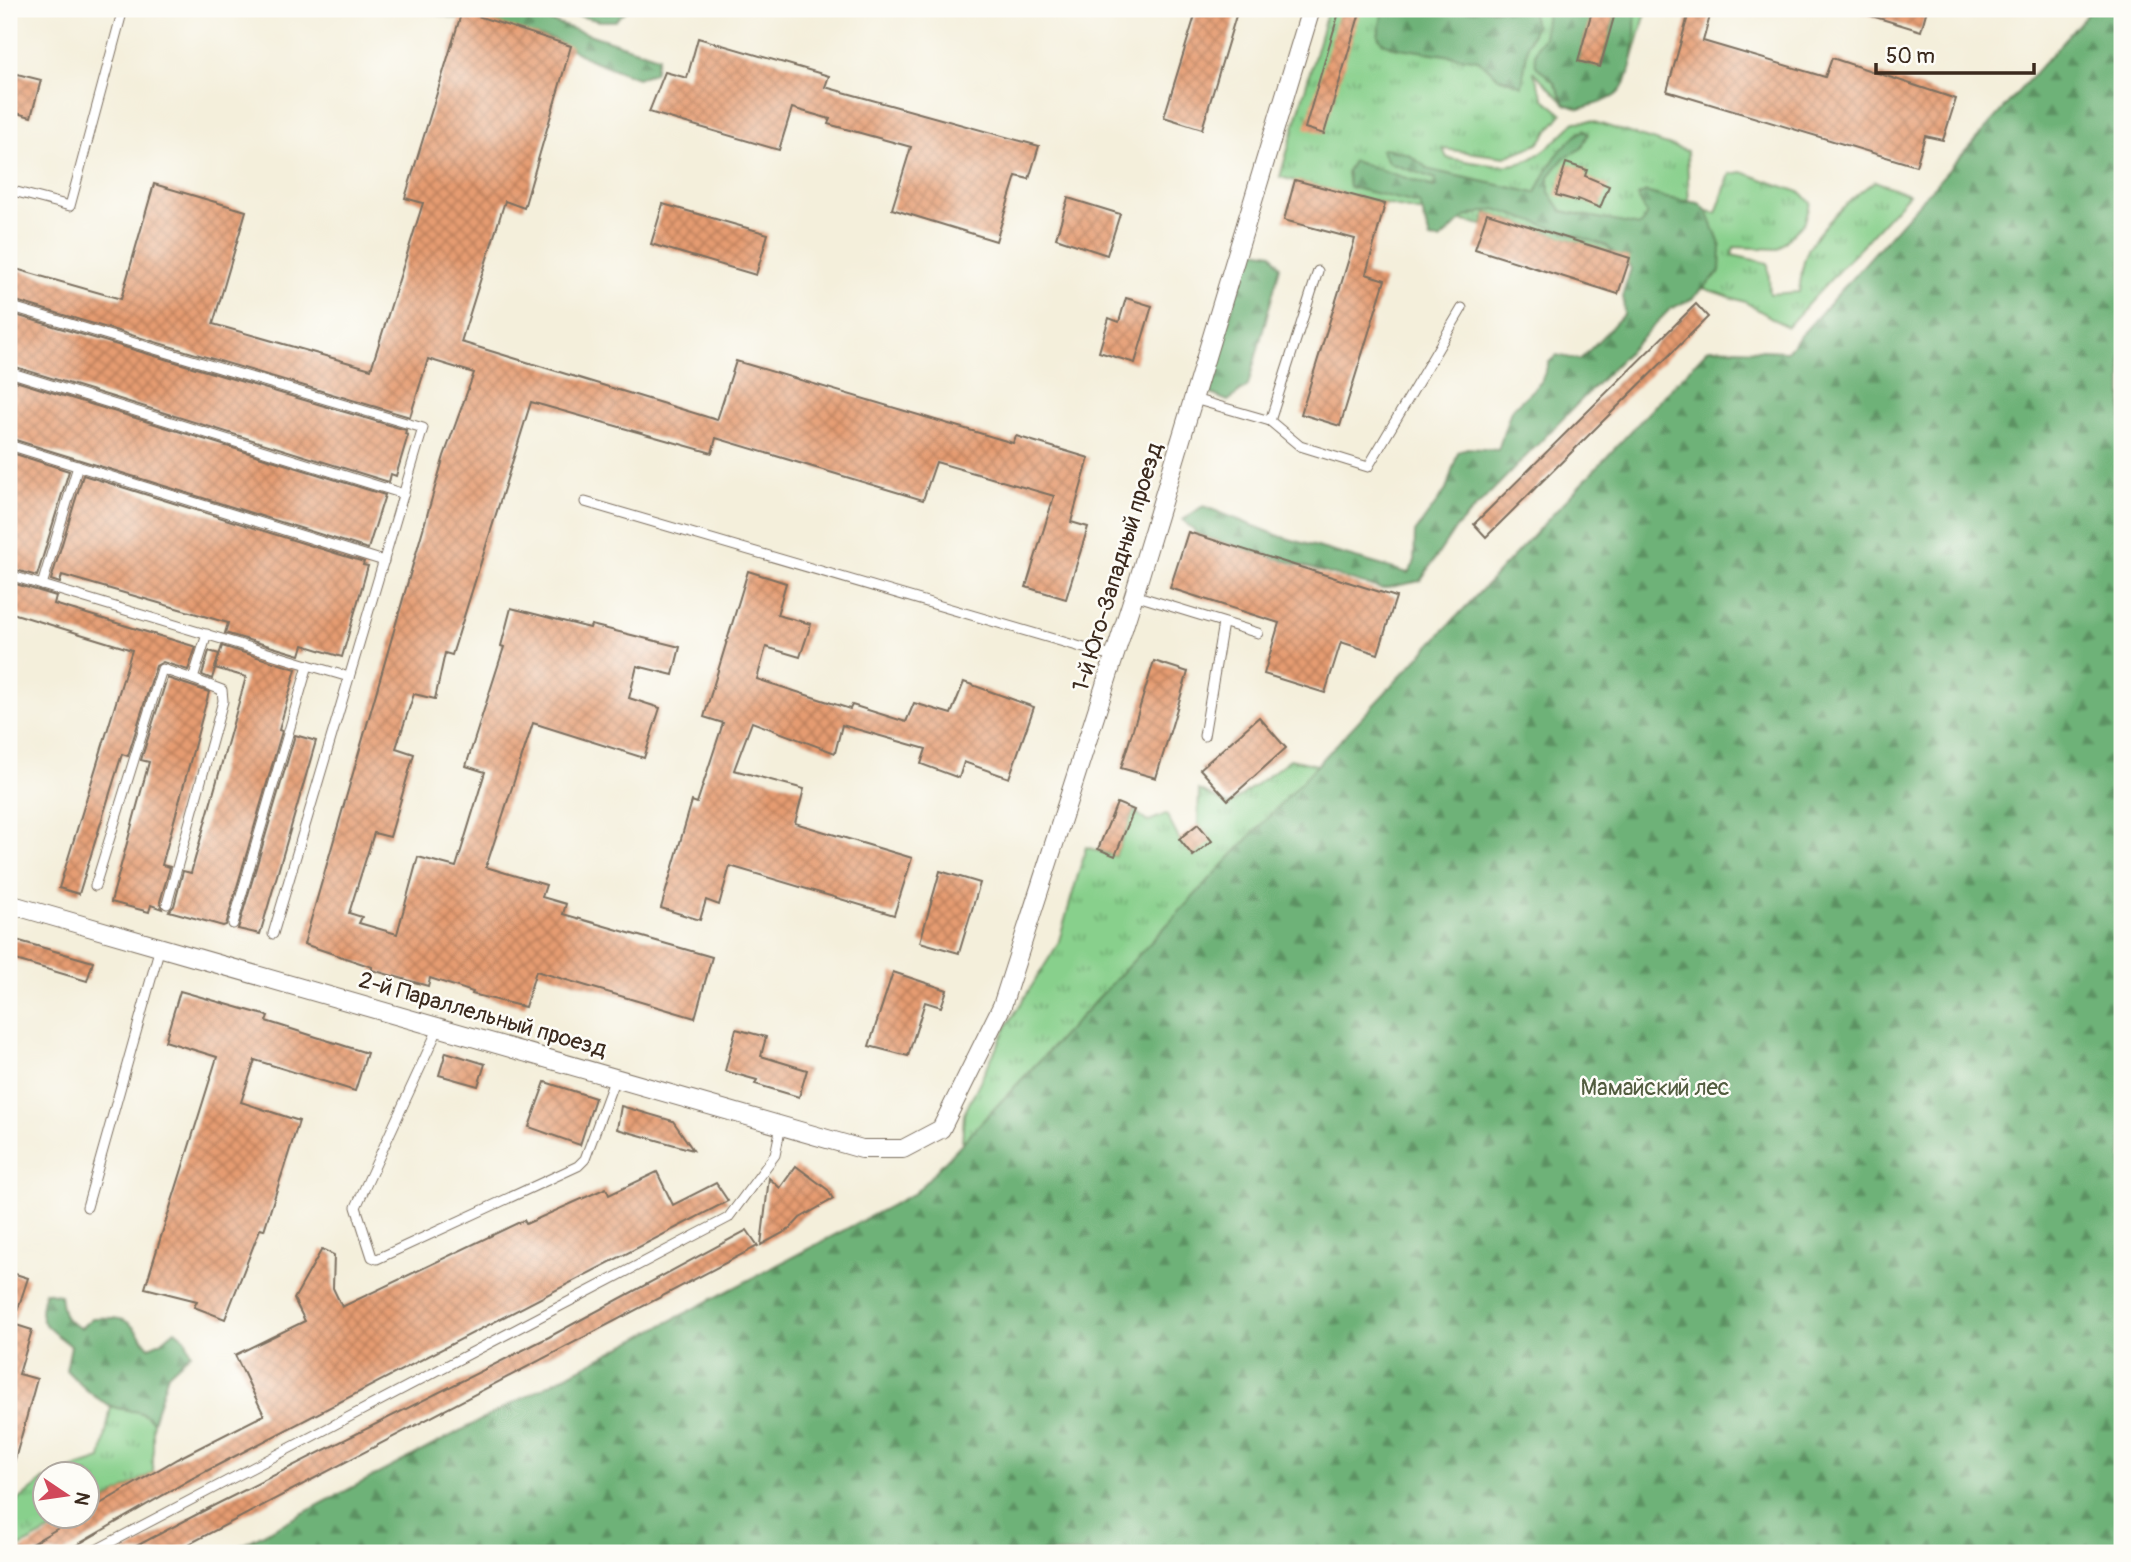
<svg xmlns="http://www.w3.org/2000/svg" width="2131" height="1562" font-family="Pangolin,sans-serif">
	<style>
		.grass { fill: url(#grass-tufts); stroke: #627d55; stroke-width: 2 }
		.forest { fill: url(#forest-firs); stroke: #546e4b; stroke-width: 2; fill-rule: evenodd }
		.building { fill: url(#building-cross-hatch) }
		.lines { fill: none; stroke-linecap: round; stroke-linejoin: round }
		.lane-casing { stroke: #7c6f60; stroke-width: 11 }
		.street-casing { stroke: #7c6f60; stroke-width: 20 }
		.lane { stroke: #fff; stroke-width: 9 }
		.street { stroke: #fff; stroke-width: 18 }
		.labels { text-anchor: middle; stroke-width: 5; stroke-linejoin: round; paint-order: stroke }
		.street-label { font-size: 23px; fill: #3b2a1e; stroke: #fdfcf7 }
		.park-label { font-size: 23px; fill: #525c3f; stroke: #fdfcf7 }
	</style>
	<defs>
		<pattern id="grass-tufts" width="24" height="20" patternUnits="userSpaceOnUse" patternTransform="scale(1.75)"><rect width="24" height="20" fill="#88d08c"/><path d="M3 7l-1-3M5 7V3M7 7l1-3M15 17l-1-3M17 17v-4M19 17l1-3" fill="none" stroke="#70a972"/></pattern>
		<pattern id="forest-firs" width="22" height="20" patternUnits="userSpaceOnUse" patternTransform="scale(1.75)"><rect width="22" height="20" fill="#6eb278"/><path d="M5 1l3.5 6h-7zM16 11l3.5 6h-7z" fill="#5c9162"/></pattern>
		<pattern id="building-cross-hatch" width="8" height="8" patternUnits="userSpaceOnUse" patternTransform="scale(1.75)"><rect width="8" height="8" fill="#e59b71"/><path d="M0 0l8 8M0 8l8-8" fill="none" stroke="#bb7f5c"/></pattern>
	</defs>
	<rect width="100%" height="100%" fill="#fdfcf7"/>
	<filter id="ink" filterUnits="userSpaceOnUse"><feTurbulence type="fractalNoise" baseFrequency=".0143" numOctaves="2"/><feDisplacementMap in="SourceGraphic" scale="14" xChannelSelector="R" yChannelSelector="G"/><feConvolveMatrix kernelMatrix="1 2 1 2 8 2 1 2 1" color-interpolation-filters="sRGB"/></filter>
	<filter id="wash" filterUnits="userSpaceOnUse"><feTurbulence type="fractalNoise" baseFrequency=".00686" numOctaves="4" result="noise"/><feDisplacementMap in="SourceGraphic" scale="28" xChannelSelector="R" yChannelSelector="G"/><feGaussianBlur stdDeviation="1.57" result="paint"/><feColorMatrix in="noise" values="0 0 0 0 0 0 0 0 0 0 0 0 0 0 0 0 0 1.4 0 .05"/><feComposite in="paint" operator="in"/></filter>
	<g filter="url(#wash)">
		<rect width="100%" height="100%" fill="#f4efdb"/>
		<!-- grass -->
		<g class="grass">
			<path d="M 1328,9 L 1647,9 L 1626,82 L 1616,95 L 1580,109 L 1565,104 L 1533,71 L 1544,99 L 1562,114 L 1538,144 L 1505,157 L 1443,149 L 1447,158 C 1514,170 1525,173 1575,122 L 1591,121 L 1687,151 L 1689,207 L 1716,213 L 1730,174 L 1742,172 L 1802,193 L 1811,203 L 1804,223 L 1778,249 L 1734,247 L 1732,255 L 1768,263 L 1770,294 L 1799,292 C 1801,277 1803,257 1811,244 C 1822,225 1857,193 1875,181 L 1909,194 L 1787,327 L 1745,302 L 1703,288 L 1630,258 L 1487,213 L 1483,225 L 1385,204 L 1280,177 Z"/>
			<polygon points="1290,759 1318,765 962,1143 964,1114 1008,1024 1058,944 1086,847 1115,856 1134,810 1147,822 1166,814 1179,839 1194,856 1211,840 1198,824 1199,790 1229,805"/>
			<polygon points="111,1406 146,1413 153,1422 153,1473 88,1510 88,1474 56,1474 101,1459"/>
			<polygon points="45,1479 46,1516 76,1517 9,1553 9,1508"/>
		</g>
		<!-- forest -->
		<g class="forest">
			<polygon points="413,9 513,9 658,57 654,73 637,78 589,59 553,39"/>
			<polygon points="568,9 628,9 615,21 600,21 570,14"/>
			<polygon points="1383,9 1531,9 1535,26 1528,44 1522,86 1498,77 1478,60 1393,47 1383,43 1378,36"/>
			<path d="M 1547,9 L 1635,9 C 1636,32 1635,78 1617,94 C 1608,102 1591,105 1580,109 L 1565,104 L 1554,82 L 1536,66 L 1535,55 L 1538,45 L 1544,37 ZM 1593,11 L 1614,17 L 1600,67 L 1578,61 Z"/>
			<polygon points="2092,9 2122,9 2122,1553 227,1553 915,1193 1709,348 1787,351"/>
			<path d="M 1584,130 L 1588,134 L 1582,148 L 1564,158 L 1549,176 L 1549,192 L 1562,211 L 1640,226 L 1647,214 L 1637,196 L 1646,192 L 1666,198 L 1699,203 L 1707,211 L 1721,247 L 1720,272 L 1692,299 L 1670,309 L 1455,529 L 1420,581 L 1381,589 L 1198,535 L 1183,520 L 1203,506 L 1282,537 L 1408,573 L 1414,564 L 1415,532 L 1446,490 L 1458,452 L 1467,448 L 1498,450 L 1511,410 L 1541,382 L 1549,362 L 1557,355 L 1580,360 L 1624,314 L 1623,293 L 1631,268 L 1607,246 L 1495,209 L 1465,217 L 1440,240 L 1430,239 L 1420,204 L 1349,187 L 1347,171 L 1353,161 L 1434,187 L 1436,179 L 1389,163 L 1381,150 L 1385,148 L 1408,154 L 1430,170 L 1536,193 C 1547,168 1560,145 1584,130 Z"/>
			<polygon points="1255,250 1272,253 1280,267 1248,386 1228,401 1211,394 1211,378 1248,256"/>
			<path d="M 45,1292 L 60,1295 C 63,1314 62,1320 81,1328 L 92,1318 C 129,1316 127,1319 149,1347 L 161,1342 L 175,1330 L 185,1338 L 191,1353 L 168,1374 L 153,1422 C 140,1407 128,1413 111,1406 C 94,1399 79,1383 66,1370 L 71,1346 C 47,1326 34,1325 45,1292 Z"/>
		</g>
		<g id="blocks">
			<!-- building -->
			<g class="building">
				<polygon points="1197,9 1238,9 1202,129 1164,117"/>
				<polygon points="1340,9 1361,9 1324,134 1305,128"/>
				<polygon points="1690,9 1712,9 1703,41 1825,77 1832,58 1956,99 1943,140 1925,136 1916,166 1667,91"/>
				<polygon points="1863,9 1927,9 1921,31 1862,13"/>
				<polygon points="462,11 571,46 524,208 505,201 461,342 717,420 736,361 1013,443 1016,436 1089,458 1071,522 1088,527 1066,599 1026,587 1054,496 936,462 923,500 716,438 712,453 531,402 452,655 445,653 435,699 414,694 396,748 414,754 390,837 374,833 349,913 362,917 359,923 397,934 418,857 456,867 485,772 466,766 504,647 501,646 511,608 590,628 591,625 680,647 673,675 637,666 629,698 660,708 644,758 533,723 486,867 546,885 542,897 566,904 563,914 712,957 695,1018 536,971 525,1007 472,994 473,992 430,978 428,986 372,970 372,967 304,944 444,456 474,373 428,359 410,417 9,299 9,267 121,299 154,184 246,211 213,324 371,369 423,203 405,198"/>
				<polygon points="1592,11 1614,17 1600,67 1578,61"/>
				<polygon points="698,38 829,76 825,87 1039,146 1029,179 1016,176 996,241 892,209 911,147 828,124 830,119 792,108 779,150 649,112 665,72 687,78"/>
				<polygon points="9,72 41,80 31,117 9,111"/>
				<polygon points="1566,163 1587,170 1585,176 1609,186 1600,208 1578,199 1577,201 1556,195"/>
				<polygon points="1295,180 1385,204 1366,274 1385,280 1340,426 1301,414 1355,239 1284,220"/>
				<polygon points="1068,198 1120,214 1107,255 1056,238"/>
				<polygon points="663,204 768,234 756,275 651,244"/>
				<polygon points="1487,213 1630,258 1618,294 1475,249"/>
				<polygon points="1126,298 1152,306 1135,363 1099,352 1109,318 1119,322"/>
				<polygon points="1696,304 1708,317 1486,537 1474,524"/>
				<polygon points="9,313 406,430 405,434 408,435 396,476 391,474 389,482 9,365"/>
				<polygon points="9,379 385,495 368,549 9,438"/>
				<polygon points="9,452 69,471 37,576 9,568"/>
				<polygon points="83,475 364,562 363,565 368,566 342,657 303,645 300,655 225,633 228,623 62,575 60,583 51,580"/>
				<polygon points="1188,532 1396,597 1378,654 1341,642 1325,693 1264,674 1279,623 1170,588"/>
				<polygon points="748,571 786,583 777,615 811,624 800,657 766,647 757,679 850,709 852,705 906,722 914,703 951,714 964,682 1034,707 1009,778 964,762 959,778 921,764 926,749 842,725 835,753 752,722 734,770 804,789 795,823 912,858 894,915 730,866 719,905 706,900 700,920 661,908 692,801 697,803 723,723 704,717"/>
				<polygon points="9,582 56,596 54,604 196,647 188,670 163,662 156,666 128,756 122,754 79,894 59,888 132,650 9,612"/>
				<polygon points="222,646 296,669 279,730 282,731 226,925 223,926 169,911 174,906 183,871 191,873 246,677 215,668"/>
				<polygon points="209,651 219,654 212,679 202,675"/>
				<polygon points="1154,661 1188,672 1156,778 1121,768"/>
				<polygon points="167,678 209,692 162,865 170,867 160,902 162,909 151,905 149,912 111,902 149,762 141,760"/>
				<polygon points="1259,717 1286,748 1228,800 1200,769"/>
				<polygon points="295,735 316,741 260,934 238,929"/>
				<polygon points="1117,803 1134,810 1115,856 1098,849"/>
				<polygon points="1198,824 1212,841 1193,856 1179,839"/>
				<polygon points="940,871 980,883 959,953 920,942"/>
				<polygon points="9,938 93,962 87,981 9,958"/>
				<polygon points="893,972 947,990 941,1007 925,1002 908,1056 869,1046"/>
				<polygon points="180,991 268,1016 266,1021 367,1053 355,1091 255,1060 241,1102 299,1121 264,1230 260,1229 225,1319 194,1307 197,1301 145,1288 217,1057 165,1041"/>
				<polygon points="736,1029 766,1037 761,1056 807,1070 799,1097 755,1084 757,1080 725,1071"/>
				<polygon points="446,1052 485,1064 478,1086 439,1075"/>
				<polygon points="545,1082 595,1098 580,1145 529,1127"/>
				<polygon points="621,1106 673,1121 693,1150 617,1129"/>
				<polygon points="796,1166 828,1190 833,1199 800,1218 790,1229 761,1245 769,1178 780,1188"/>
				<polygon points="657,1172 673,1205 716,1183 728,1201 193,1478 63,1553 16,1553 79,1516 88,1516 88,1511 177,1459 264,1415 235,1355 305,1321 294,1299 322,1249 334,1255 333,1288 342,1307 524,1220 526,1224 606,1188 609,1195"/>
				<polygon points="747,1230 758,1246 172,1553 123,1553 213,1506 549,1337"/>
				<polygon points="9,1272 28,1278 13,1324 32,1330 19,1374 37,1379 14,1463 9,1462"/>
			</g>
		</g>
	</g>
	<g filter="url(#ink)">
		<use href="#blocks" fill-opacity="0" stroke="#7c6f60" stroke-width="2"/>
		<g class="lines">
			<defs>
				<g id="lane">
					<polyline points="13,191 70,206 123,9"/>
					<polyline points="9,306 423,428 273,934"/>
					<polyline points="9,372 404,494"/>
					<polyline points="1194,399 1270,421 1318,271"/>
					<polyline points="1270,421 1300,446 1368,467 1462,308"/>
					<polyline points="9,445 384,561"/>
					<polyline points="585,502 1115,657"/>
					<polyline points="9,575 308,665"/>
					<polyline points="42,585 78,466"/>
					<polyline points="1134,595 1258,633"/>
					<polyline points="1204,736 1223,623"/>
					<polyline points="95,886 162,669 193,679 207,634"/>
					<polyline points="167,904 223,701 222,690 193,679"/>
					<polyline points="233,924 308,665 349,677"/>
					<polyline points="439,1027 356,1207 372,1257 377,1259 578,1166 585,1159 615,1078"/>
					<polyline points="87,1207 160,947"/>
					<polyline points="90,1553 728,1218 775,1155 781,1126"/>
				</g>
				<polyline id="street" points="9,904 862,1149 903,1149 941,1129 1002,1006 1134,595 1311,9"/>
			</defs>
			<!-- lane casing -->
			<use href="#lane" class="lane-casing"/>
			<!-- street casing -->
			<use href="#street" class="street-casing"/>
			<!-- lane -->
			<use href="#lane" class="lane"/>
			<!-- street -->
			<use href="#street" class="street"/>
		</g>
	</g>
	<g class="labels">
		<!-- street labels -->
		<g class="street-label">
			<text transform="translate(1117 567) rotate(-73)" y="8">1-й Юго-Западный проезд</text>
			<text transform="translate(483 1014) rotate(16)" y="8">2-й Параллельный проезд</text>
		</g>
		<!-- park labels -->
		<g class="park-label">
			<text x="1655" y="1095">Мамайский лес</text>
		</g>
	</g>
	<!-- margin -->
	<rect width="2131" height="1562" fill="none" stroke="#fdfcf7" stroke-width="35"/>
	<!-- north arrow -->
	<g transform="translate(66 1495) rotate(103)"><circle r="33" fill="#fdfcf7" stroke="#afa8a0" stroke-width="2"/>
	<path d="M0-5L12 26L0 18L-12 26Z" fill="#d1495b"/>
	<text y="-10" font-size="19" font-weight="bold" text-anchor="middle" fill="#3b2a1e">N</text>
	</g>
	<!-- scale -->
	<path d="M1876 63v10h158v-10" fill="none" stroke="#3b2a1e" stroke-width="3.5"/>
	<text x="1886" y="63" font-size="21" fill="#3b2a1e" stroke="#fdfcf7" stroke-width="5" paint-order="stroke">50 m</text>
</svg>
